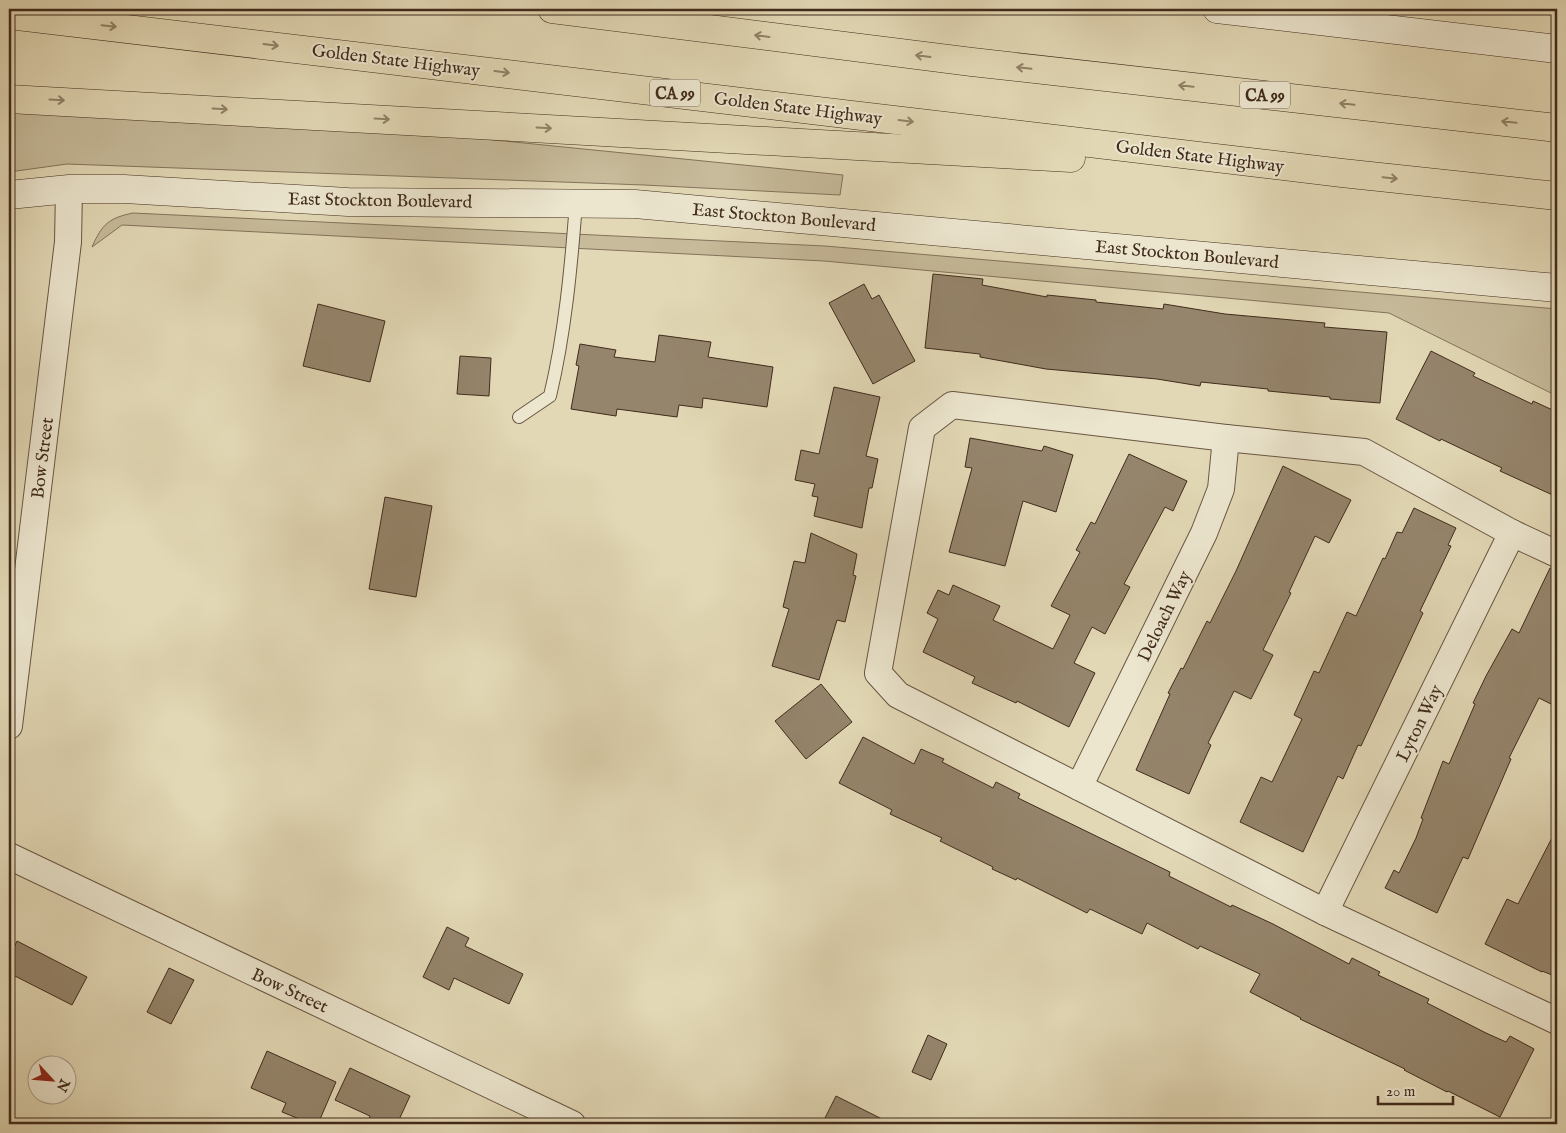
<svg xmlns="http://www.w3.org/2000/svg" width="1566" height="1133" font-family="'IM FELL English',serif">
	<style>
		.green { fill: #c7bb9b; stroke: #84735c }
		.building { fill: #95856c; stroke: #412b1c }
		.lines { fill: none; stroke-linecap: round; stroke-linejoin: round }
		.lane-casing { stroke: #695642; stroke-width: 14 }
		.street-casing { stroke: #695642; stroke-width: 28 }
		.secondary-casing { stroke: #412b1c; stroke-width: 29 }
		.highway-casing { stroke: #412b1c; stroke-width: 29 }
		.lane { stroke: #ece6cf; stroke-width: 12 }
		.street { stroke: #ece6cf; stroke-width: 26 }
		.secondary { stroke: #ece6cf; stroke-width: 28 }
		.highway { stroke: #e2d8b5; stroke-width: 28 }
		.oneway { stroke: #928268 }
		.labels { text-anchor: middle; stroke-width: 4; stroke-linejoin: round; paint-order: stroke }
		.shield { fill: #ece6cf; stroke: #746352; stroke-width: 1 }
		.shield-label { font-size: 16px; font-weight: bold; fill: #412b1c }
		.street-label { font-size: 18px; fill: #412b1c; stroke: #ece6cf }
	</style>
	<rect width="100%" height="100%" fill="#e2d8b5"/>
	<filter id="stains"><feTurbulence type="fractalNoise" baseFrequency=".004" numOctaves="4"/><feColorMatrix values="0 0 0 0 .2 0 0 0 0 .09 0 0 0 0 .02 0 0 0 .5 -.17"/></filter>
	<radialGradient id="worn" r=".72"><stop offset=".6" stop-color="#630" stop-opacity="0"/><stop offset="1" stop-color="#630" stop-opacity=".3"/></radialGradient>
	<!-- green -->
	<g class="green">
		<polygon points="9,113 77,113 424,133 843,175 840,195 644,185 67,164 9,172"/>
		<path d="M 133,213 L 825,246 L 1557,309 L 1557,396 L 1389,313 L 824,261 L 122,225 L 92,247 C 102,224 109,218 133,213 Z"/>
	</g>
	<!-- building -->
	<g class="building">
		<polygon points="933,274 983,279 982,285 1047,297 1047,295 1096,300 1096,302 1163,309 1164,304 1225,314 1325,323 1324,327 1387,332 1380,403 1330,399 1330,397 1268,391 1268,389 1201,382 1200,386 1157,379 1046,369 980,357 980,354 925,348"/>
		<polygon points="864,284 872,299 879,295 915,361 873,384 829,303"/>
		<polygon points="318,304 385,321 370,382 303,366"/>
		<polygon points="659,335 711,342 708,357 773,367 767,407 703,398 702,408 679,405 677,417 617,409 616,416 571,409 579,366 576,365 580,344 616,350 614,357 655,362"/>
		<polygon points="1431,351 1475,373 1473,376 1532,404 1533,401 1557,412 1557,497 1500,471 1502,468 1441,439 1440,441 1396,419"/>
		<polygon points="460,356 491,358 489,396 457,394"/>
		<polygon points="834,387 880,397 866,456 878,459 872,488 869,488 862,528 814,516 818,497 812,496 815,484 795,480 801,450 819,454"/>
		<polygon points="970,438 1042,451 1044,446 1073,455 1056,512 1023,501 1005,566 949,552 972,468 965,467"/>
		<polygon points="1129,454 1187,481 1173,511 1165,507 1124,584 1130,587 1105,634 1092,627 1074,663 1095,673 1069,727 1017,701 1016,703 972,683 975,677 923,652 938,619 927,613 938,590 949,595 953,585 1000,606 993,620 1053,649 1070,615 1051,606 1080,552 1076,550 1091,522 1095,524"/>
		<polygon points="1283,466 1351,500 1329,543 1315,536 1289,592 1291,593 1263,650 1273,655 1251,699 1234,691 1208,743 1211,745 1189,794 1136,770 1170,694 1168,693 1181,668 1183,669 1207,621 1210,623 1236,571"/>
		<polygon points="385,497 432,506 416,597 369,589"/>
		<polygon points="1414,508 1456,528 1448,545 1451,546 1420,611 1423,613 1361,746 1358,745 1343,779 1338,776 1303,852 1240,822 1261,777 1272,782 1302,719 1294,715 1314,671 1319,673 1347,612 1356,616 1383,558 1385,559 1397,532 1402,533"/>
		<polygon points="811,533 857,554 853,575 856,576 845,622 837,620 819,680 772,666 789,609 783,607 794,561 805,563"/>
		<polygon points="1550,568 1557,569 1557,707 1539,698 1509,758 1511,759 1468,859 1463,857 1437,913 1385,888 1394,870 1399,873 1416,838 1423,819 1421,818 1443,761 1449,764 1475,704 1473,703 1486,676 1512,629 1519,633"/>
		<polygon points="821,684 852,722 806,759 775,721"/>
		<polygon points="863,737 914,764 921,749 944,759 942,762 993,788 996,782 1020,794 1018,798 1170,872 1169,876 1231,907 1232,905 1273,924 1349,964 1352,958 1380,972 1378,975 1429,999 1427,1003 1486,1033 1506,1042 1510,1036 1534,1049 1500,1117 1448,1091 1447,1092 1404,1070 1405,1069 1300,1019 1301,1018 1250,992 1260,974 1200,946 1198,949 1147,923 1142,934 1090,909 1087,913 1017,878 1016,880 992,869 993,867 940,841 942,838 890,814 892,810 839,783"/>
		<polygon points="1557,828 1557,964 1552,975 1542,971 1542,972 1485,944 1507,899 1518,904"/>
		<polygon points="447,927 469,938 465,946 523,974 509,1004 454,978 449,990 423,977"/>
		<polygon points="17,941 87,977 72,1005 9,973 9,958"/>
		<polygon points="169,968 194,980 171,1024 147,1012"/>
		<polygon points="928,1035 947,1044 931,1080 912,1072"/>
		<polygon points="267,1051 336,1082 318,1124 312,1124 282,1112 286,1103 251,1088"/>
		<polygon points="350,1068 410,1096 397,1124 367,1124 370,1116 335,1100"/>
		<polygon points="836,1096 892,1124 822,1124"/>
	</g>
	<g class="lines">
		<defs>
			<path id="lane" d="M 519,417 L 550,396 C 565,333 571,268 576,203"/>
			<g id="street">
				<polyline points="1557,554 1512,533 1364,452 1226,438 952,405 922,428 878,673 898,695 1325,912 1557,1021"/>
				<polyline points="9,726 68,242 69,189"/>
				<polyline points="1079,787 1204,533 1221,489 1226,438"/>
				<polyline points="9,856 572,1124"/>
				<polyline points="1325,912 1512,533"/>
			</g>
			<g id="secondary">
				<polyline points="1217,9 1557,49"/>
				<polyline points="9,195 69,189 124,189 348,202 635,204 1557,288"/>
			</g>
			<g id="highway">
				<polyline points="552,9 972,62 1557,128"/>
				<polyline points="9,15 1342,173 1557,196"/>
				<polyline points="9,99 1071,158"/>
			</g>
		</defs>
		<!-- lane casing -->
		<use href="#lane" class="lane-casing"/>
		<!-- street casing -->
		<use href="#street" class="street-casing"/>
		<!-- secondary casing -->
		<use href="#secondary" class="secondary-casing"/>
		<!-- highway casing -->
		<use href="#highway" class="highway-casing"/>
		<!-- lane -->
		<use href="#lane" class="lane"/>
		<!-- street -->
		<use href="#street" class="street"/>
		<!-- secondary -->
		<use href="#secondary" class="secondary"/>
		<!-- highway -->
		<use href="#highway" class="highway"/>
	</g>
	<!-- one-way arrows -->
	<defs><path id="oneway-shaft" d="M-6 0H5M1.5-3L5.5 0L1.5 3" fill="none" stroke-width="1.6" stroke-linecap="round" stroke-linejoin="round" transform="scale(1.25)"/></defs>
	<g class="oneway">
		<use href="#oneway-shaft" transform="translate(109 26) rotate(6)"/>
		<use href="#oneway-shaft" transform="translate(762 36) rotate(-173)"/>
		<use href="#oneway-shaft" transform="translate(271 45) rotate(7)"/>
		<use href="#oneway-shaft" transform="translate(923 56) rotate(-173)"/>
		<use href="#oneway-shaft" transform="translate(1024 68) rotate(-174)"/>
		<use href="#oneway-shaft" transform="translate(502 72) rotate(7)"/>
		<use href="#oneway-shaft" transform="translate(1186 86) rotate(-174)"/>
		<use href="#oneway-shaft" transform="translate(57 100) rotate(3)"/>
		<use href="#oneway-shaft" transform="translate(1347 104) rotate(-174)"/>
		<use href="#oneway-shaft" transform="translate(220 109) rotate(3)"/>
		<use href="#oneway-shaft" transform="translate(382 119) rotate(3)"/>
		<use href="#oneway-shaft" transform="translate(906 121) rotate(7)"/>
		<use href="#oneway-shaft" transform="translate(1509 122) rotate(-174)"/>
		<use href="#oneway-shaft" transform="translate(544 128) rotate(3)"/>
		<use href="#oneway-shaft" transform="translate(1390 178) rotate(6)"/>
	</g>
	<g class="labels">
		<!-- shield labels -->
		<g class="shield">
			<rect x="650" y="79.5" width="50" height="27" rx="4"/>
			<rect x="1240" y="81.5" width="50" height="27" rx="4"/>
		</g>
		<g class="shield-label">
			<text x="675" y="99">CA 99</text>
			<text x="1265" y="101">CA 99</text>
		</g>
		<!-- street labels -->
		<g class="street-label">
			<text transform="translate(396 60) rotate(7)" y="6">Golden State Highway</text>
			<text transform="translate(798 108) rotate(7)" y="6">Golden State Highway</text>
			<text transform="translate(1200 156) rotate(7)" y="6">Golden State Highway</text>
			<text transform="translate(380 200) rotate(1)" y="6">East Stockton Boulevard</text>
			<text transform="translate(784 217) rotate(5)" y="6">East Stockton Boulevard</text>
			<text transform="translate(1187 254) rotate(5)" y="6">East Stockton Boulevard</text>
			<text transform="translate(42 458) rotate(-83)" y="6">Bow Street</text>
			<text transform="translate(1164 616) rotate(-64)" y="6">Deloach Way</text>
			<text transform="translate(1419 723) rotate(-64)" y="6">Lyton Way</text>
			<text transform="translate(290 990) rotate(25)" y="6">Bow Street</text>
		</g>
	</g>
	<!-- margin -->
	<rect width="1566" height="1133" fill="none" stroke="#e2d8b5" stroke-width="30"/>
	<rect x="10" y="10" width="1546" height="1113" fill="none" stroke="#412b1c" stroke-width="2.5"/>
	<rect x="15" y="15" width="1536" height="1103" fill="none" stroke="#412b1c"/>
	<!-- north arrow -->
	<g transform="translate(52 1080) rotate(116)"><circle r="24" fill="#ece6cf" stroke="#a89b87"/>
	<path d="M0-4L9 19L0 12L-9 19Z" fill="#8f2418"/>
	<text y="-8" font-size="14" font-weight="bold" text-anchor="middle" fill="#412b1c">N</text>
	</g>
	<!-- scale -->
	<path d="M1378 1096v8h75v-8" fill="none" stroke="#412b1c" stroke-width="2.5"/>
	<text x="1386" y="1096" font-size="15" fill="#412b1c" stroke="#ece6cf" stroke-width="4" paint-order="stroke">20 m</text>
	<rect width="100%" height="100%" filter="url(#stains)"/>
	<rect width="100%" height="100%" fill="url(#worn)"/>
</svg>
